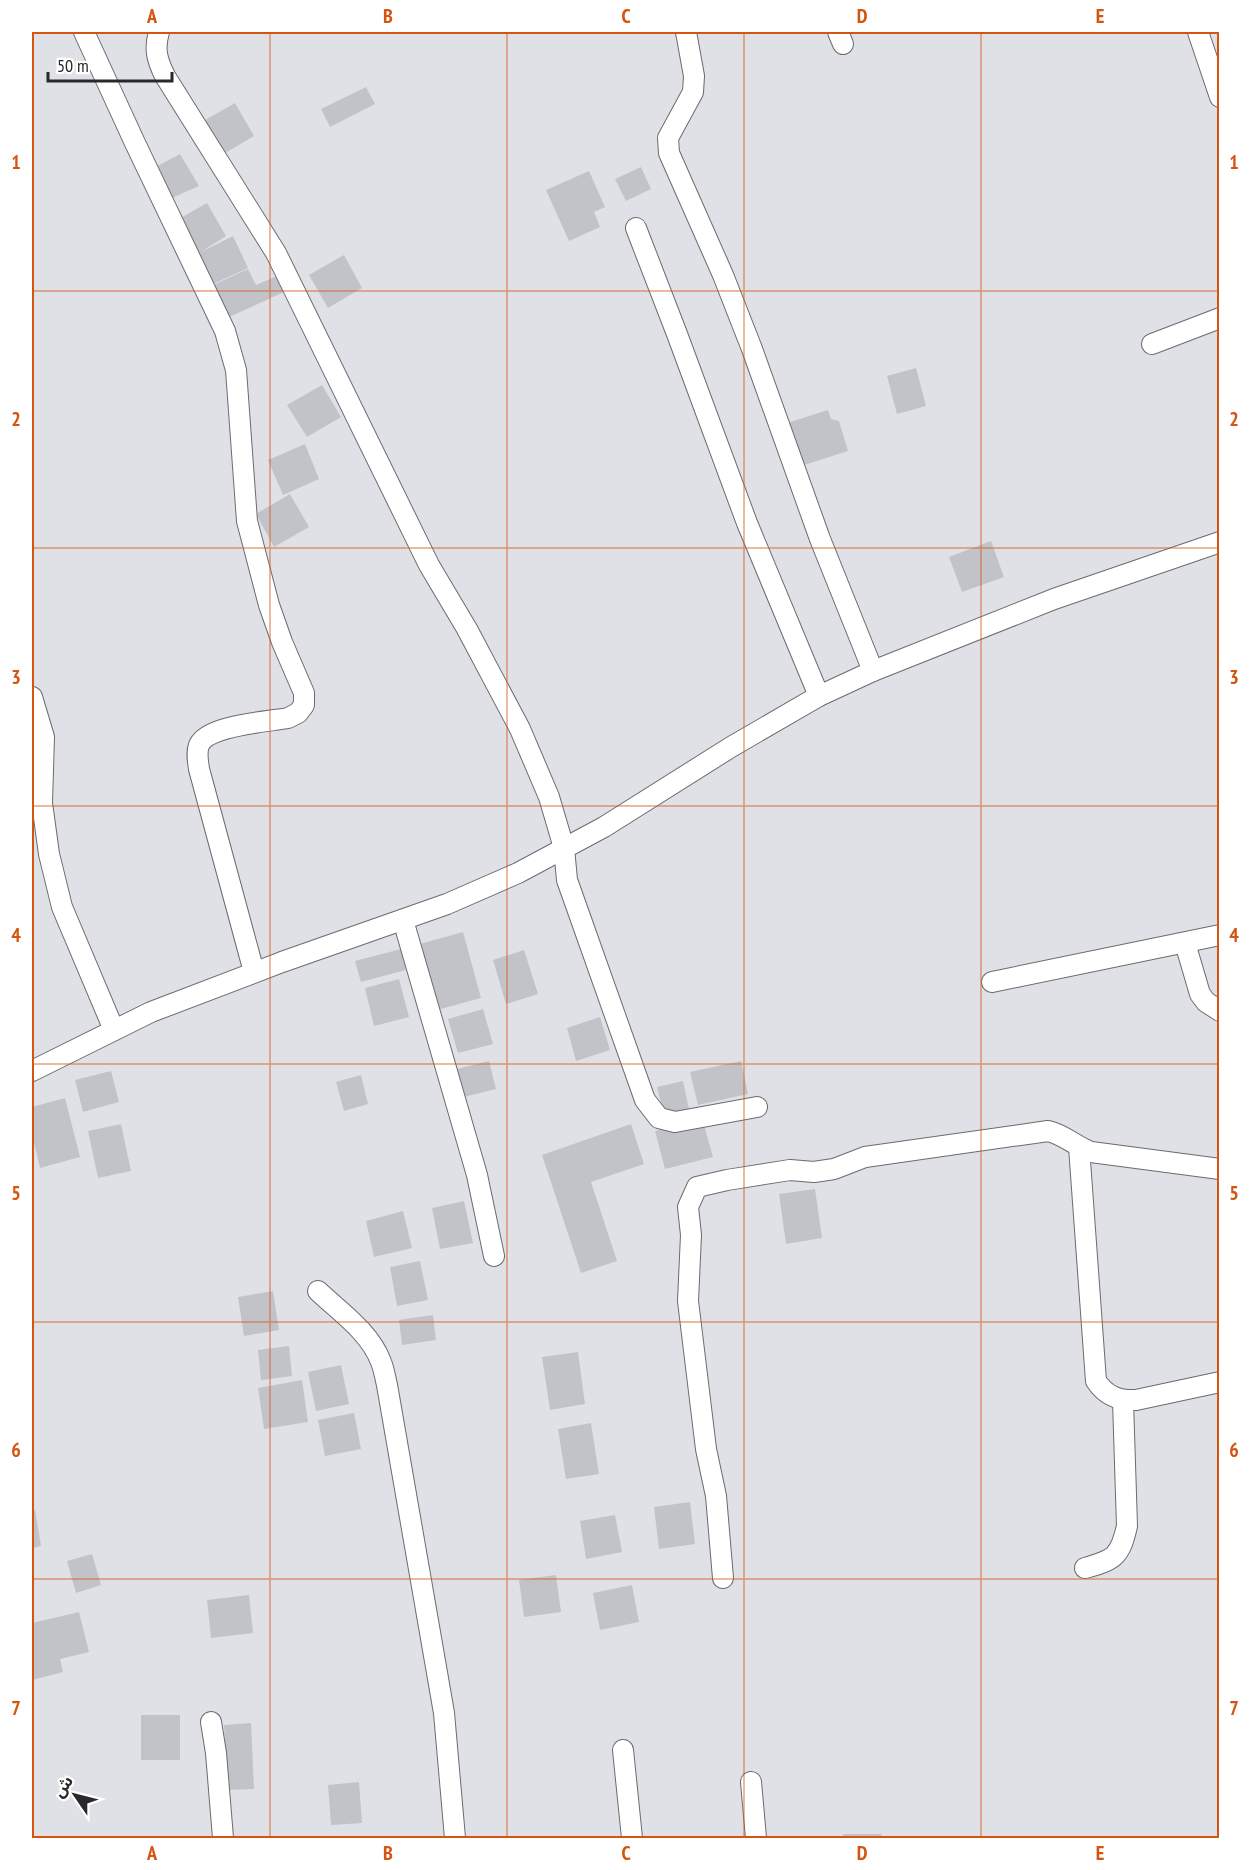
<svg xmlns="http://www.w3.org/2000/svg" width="1251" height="1870" font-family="'PT Sans Narrow','Noto Sans Arabic',sans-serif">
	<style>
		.building { fill: #c2c3c8 }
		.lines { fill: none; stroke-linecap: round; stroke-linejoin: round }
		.minor-casing { stroke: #6a6b70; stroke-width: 22 }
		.minor { stroke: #fff; stroke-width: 20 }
		.grid { fill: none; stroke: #d5540f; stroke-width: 1.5; stroke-opacity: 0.55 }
		.neatline { fill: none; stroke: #d5540f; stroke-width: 2 }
		.grid-label { font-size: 20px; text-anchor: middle; font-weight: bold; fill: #d5540f }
	</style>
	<rect width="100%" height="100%" fill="#e0e1e7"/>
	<!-- building -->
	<g class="building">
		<polygon points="366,87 375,104 330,127 321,109"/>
		<polygon points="235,103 254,136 220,156 200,123"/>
		<polygon points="180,154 199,186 163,202 148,171"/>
		<polygon points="641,167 651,189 626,201 615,179"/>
		<polygon points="589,171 605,207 594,212 600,227 569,241 546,190"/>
		<polygon points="207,203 226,236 201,252 233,236 248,268 211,285 179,219"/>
		<polygon points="344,255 362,288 328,308 309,275"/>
		<polygon points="248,269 256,285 279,275 286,291 225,319 211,286"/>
		<polygon points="916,368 926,406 897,414 887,376"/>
		<polygon points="322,385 341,417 307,437 287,405"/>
		<polygon points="828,410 831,419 839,421 848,451 798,467 784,424"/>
		<polygon points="305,444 319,479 283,495 268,460"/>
		<polygon points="290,494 309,527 274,547 256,514"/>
		<polygon points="991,541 1004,577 962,592 949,557"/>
		<polygon points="463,932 481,998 437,1010 420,944"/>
		<polygon points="401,949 406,970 361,982 355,961"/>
		<polygon points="524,950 538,994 506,1004 493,960"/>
		<polygon points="399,979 409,1017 374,1026 365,988"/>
		<polygon points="483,1009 493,1044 458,1053 448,1019"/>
		<polygon points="600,1017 610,1050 576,1061 567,1028"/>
		<polygon points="489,1061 496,1089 464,1097 457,1069"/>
		<polygon points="741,1061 748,1094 698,1105 690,1072"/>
		<polygon points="111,1071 119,1102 83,1112 75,1080"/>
		<polygon points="361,1075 368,1104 344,1111 336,1082"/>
		<polygon points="683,1081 689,1109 664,1115 657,1087"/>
		<polygon points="65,1098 80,1157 40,1168 32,1134 32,1107"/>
		<polygon points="702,1118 713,1157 665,1169 655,1131"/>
		<polygon points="121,1124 131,1171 98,1178 88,1131"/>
		<polygon points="631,1124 644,1164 591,1182 617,1261 581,1273 542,1155"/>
		<polygon points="815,1189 822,1238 786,1244 779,1194"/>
		<polygon points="464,1201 473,1243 440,1249 432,1208"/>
		<polygon points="403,1211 412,1248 374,1257 366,1221"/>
		<polygon points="420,1261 428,1300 397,1306 390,1267"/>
		<polygon points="273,1291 279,1330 244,1336 238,1297"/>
		<polygon points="433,1315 436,1340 402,1345 399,1320"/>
		<polygon points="289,1346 292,1376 261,1380 258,1350"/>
		<polygon points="578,1352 585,1404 550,1410 542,1357"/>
		<polygon points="341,1365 349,1404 316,1411 308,1372"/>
		<polygon points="302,1380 308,1422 264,1429 258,1388"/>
		<polygon points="354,1413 361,1449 325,1456 318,1420"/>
		<polygon points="591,1423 599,1474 566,1479 558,1429"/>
		<polygon points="690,1502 695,1544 659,1549 654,1507"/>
		<polygon points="35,1510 41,1546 32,1548 32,1511"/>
		<polygon points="615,1515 622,1552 586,1559 580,1521"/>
		<polygon points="92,1554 101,1585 76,1593 67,1561"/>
		<polygon points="556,1575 561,1612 524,1617 519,1580"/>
		<polygon points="632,1585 639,1622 600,1630 593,1593"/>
		<polygon points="249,1595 253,1633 211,1638 207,1600"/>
		<polygon points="79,1612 89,1652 60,1659 63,1672 32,1680 32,1647 34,1646 32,1623"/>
		<rect x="141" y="1715" width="39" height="45"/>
		<polygon points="251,1723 254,1789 227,1790 224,1725"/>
		<polygon points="359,1782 362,1823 331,1825 328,1785"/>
		<polygon points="843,1834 881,1834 882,1838 844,1838"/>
	</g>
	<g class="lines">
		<defs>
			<g id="minor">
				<path d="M 84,32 L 135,143 L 225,331 L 236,370 L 247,521 L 269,605 L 282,642 L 304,693 L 304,705 L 298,713 L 288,718 C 267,722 208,725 199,745 C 196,753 198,761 199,769 L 254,972"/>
				<path d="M 159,32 C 154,49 157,60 165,76 L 276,253 L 429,565 L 467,629 L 520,729 L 549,797 L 564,848 L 567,880 L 645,1100 L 659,1118 L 675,1122 L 757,1107"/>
				<polyline points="686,32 694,76 693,92 668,138 669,153 723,275 752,349 820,539 873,671"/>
				<polyline points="838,32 843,44"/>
				<polyline points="1198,32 1220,97"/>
				<polyline points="636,228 677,334 747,523 819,696"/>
				<polyline points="1152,344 1220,318"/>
				<polyline points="32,697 44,737 42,803 49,854 62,907 114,1030"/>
				<polyline points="403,920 477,1175 494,1256"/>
				<polyline points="1185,943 1200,994 1206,1002 1220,1011"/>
				<polyline points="992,982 1220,935"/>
				<polyline points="32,1071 151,1012 282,962 447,904 518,873 604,827 731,747 819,696 873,671 1054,599 1220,542"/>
				<path d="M 1079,1147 L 1096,1381 C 1106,1396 1119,1401 1136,1400 L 1220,1382"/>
				<path d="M 318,1291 C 340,1312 370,1332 381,1362 C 384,1369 385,1377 387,1385 L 444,1713 L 455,1838"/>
				<path d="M 1085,1568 C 1114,1560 1120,1557 1127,1526 L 1123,1401"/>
				<path d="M 723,1578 L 716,1496 L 706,1449 L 688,1301 L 691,1235 L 688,1207 L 697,1187 L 727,1180 L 790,1170 L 814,1172 L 834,1169 L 865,1157 L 1048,1131 C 1065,1135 1075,1146 1091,1152 L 1220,1169"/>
				<polyline points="211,1722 216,1753 223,1838"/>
				<polyline points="623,1750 632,1838"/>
				<polyline points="751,1782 756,1838"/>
			</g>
		</defs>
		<!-- minor casing -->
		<use href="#minor" class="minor-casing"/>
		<!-- minor -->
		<use href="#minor" class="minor"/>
	</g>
	<!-- grid -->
	<path class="grid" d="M 270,32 L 270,1838M 507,32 L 507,1838M 744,32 L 744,1838M 981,32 L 981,1838M 32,291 L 1220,291M 32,548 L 1220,548M 32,806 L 1220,806M 32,1064 L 1220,1064M 32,1322 L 1220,1322M 32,1579 L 1220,1579"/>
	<!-- border -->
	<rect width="1251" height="1870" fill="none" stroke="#ffffff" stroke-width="66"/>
	<!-- north arrow -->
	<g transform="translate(75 1795) rotate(305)" stroke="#ffffff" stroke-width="4.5" paint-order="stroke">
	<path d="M0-4.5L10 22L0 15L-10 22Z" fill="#28292b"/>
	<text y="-9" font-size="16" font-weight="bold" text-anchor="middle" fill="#28292b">ش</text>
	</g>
	<!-- scale -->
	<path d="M48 72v9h124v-9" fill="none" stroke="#28292b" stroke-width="3"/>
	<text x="57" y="72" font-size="18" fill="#28292b" stroke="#ffffff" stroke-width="4.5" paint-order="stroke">50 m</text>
	<rect x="33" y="33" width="1185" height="1804" class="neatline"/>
	<g class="grid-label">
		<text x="152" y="23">A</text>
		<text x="388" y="23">B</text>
		<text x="626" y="23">C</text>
		<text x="862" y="23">D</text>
		<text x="1100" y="23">E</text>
		<text x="16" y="169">1</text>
		<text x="1234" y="169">1</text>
		<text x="16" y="426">2</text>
		<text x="1234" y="426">2</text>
		<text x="16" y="684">3</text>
		<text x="1234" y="684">3</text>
		<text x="16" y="942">4</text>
		<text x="1234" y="942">4</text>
		<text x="16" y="1200">5</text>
		<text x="1234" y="1200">5</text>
		<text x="16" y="1457">6</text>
		<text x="1234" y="1457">6</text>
		<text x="16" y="1715">7</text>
		<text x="1234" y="1715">7</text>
		<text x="152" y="1860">A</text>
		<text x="388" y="1860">B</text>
		<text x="626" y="1860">C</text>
		<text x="862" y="1860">D</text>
		<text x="1100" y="1860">E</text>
	</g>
</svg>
